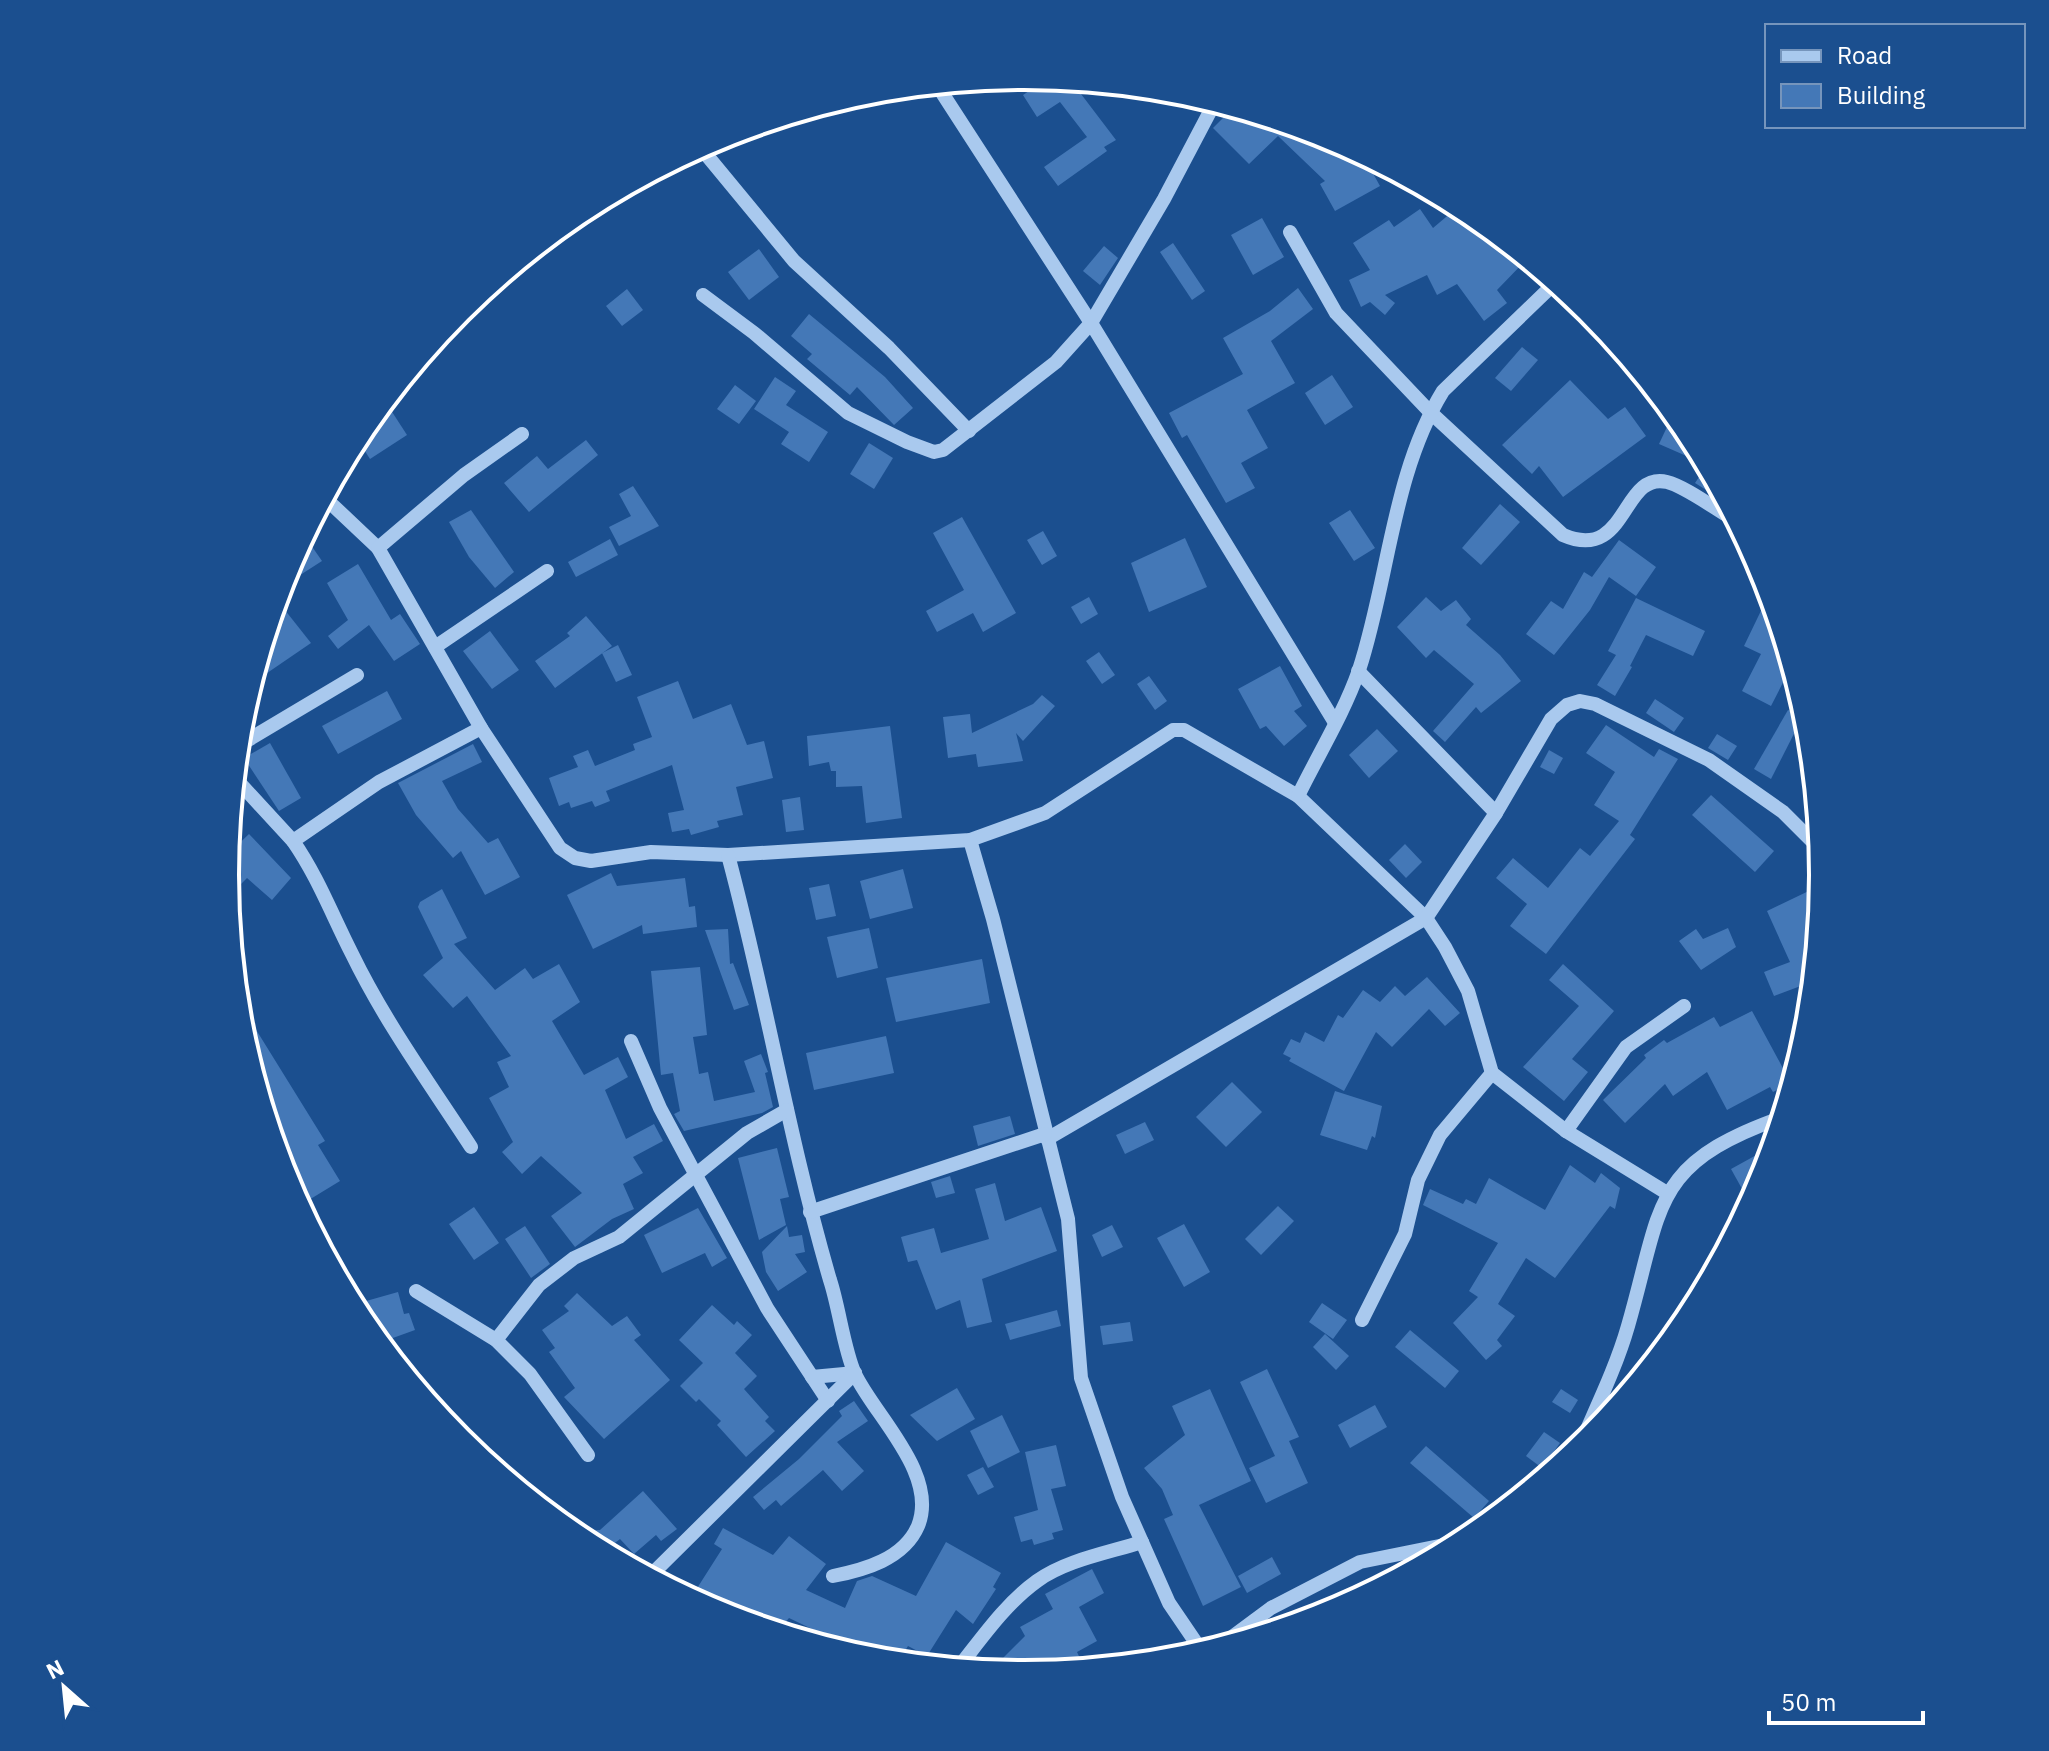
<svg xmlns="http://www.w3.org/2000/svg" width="2049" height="1751" font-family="'IBM Plex Sans',sans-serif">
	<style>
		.building { fill: #4478b7 }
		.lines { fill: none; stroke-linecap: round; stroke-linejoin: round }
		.minor { stroke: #a9c9ee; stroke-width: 14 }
		.rim { fill: none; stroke: #fff; stroke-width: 4 }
	</style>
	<rect width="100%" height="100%" fill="#1b4f8f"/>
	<!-- building -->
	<g class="building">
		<polygon points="1049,78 1090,82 1078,90 1116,140 1104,147 1107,151 1058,186 1044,167 1087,137 1060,102 1037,117 1023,95"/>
		<polygon points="1233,108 1240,116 1245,111 1327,136 1356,163 1365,159 1380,186 1335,211 1320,184 1325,181 1278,136 1249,164 1213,128"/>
		<polygon points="1459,206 1527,259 1497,290 1507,303 1484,321 1457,284 1437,295 1427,275 1385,295 1395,303 1385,315 1370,302 1361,307 1349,280 1370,270 1353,243 1389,220 1394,227 1420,209 1433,228"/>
		<polygon points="1262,218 1284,257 1253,275 1231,235"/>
		<polygon points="1173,243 1205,291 1192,300 1160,252"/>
		<polygon points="1104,246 1118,258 1100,285 1083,271"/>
		<polygon points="759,249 779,277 749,300 728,272"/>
		<polygon points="1298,288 1313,309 1271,341 1295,383 1247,410 1268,448 1241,463 1255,488 1226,503 1187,435 1182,438 1169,413 1243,374 1223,338 1270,311"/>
		<polygon points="627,289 643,310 622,326 606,306"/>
		<polygon points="809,314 885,377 913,408 894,425 857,387 850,395 807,359 812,354 791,336"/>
		<polygon points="1522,347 1538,360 1511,391 1495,378"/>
		<polygon points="1332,375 1353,407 1325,425 1305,393"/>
		<polygon points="775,377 796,391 786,405 828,432 809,462 781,444 789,432 754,409"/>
		<polygon points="1570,380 1608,419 1625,407 1646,436 1563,497 1539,466 1532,474 1502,445"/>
		<polygon points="735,385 756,401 739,424 717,409"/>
		<polygon points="385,401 407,435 370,459 356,437"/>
		<polygon points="1674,412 1690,432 1727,503 1695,483 1707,465 1659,444"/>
		<polygon points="586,440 598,455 529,512 504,483 537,456 548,469"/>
		<polygon points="869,443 893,458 874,489 850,474"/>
		<polygon points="633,486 659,526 619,546 609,527 631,516 619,494"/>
		<polygon points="1500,504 1520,522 1481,565 1462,548"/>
		<polygon points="471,510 514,572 495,588 469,557 449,522"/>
		<polygon points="1350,510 1375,548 1354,561 1329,523"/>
		<polygon points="962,517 1016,613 983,632 973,613 937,632 926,611 964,590 933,533"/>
		<polygon points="1043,531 1057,556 1042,565 1027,540"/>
		<polygon points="304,535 322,561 280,588 286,569"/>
		<polygon points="1185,538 1207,587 1149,612 1131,563"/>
		<polygon points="610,539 618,555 576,577 568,562"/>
		<polygon points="1619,540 1656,567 1636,596 1609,577 1590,610 1554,655 1526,634 1551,601 1563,609 1584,572 1592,577"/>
		<polygon points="358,564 391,620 400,614 420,644 394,661 369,625 338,649 328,636 348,620 327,583"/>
		<polygon points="1770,592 1792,665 1771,706 1742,691 1761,654 1744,646"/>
		<polygon points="1089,597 1098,614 1081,624 1071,607"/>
		<polygon points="1426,597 1441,611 1456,600 1471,619 1466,625 1500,655 1521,681 1481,713 1476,707 1445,742 1433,731 1474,684 1434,650 1426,658 1397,627"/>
		<polygon points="1636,598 1705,631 1693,656 1646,635 1630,666 1632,667 1615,696 1597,685 1616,655 1608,651"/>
		<polygon points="277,600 311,643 251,684 269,624"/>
		<polygon points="586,616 612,646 555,688 535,661 570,636 567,633"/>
		<polygon points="490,631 519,670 492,689 463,651"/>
		<polygon points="618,645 632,675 616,682 602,653"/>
		<polygon points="1099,652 1115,675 1102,684 1086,661"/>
		<polygon points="1280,666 1302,706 1294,711 1307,726 1284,746 1266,726 1260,729 1238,689"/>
		<polygon points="1149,676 1167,701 1155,710 1137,684"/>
		<polygon points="678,681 693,719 731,704 747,745 764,741 773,778 736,787 743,815 717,821 719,827 691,835 689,829 672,832 668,813 684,810 672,765 606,791 610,801 595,807 592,801 571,808 569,802 559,806 549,778 578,767 573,756 588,750 595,766 635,750 633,744 652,737 637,697"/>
		<polygon points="387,691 402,719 338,754 322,726"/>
		<polygon points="1042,695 1055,706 1023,741 1016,733 1023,761 978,767 976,754 948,758 943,717 970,714 972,733 1033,704"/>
		<polygon points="1655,699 1684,718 1674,732 1646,713"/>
		<polygon points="1788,710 1803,716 1771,779 1754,769"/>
		<polygon points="1606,725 1654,757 1659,749 1678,759 1630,835 1635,839 1546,954 1510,926 1527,904 1496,878 1513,858 1548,888 1580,848 1590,856 1619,821 1594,805 1615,772 1586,753"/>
		<polygon points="890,726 902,818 866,823 862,786 836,787 836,771 831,771 829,762 809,766 807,736"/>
		<polygon points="1377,729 1398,751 1369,778 1349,755"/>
		<polygon points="1717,734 1737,746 1728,760 1708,748"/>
		<polygon points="270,743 301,798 279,811 244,758"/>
		<polygon points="473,744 482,762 442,781 458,809 488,843 498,838 520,877 485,895 461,851 453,858 416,815 398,783"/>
		<polygon points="1549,750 1563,758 1554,774 1540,767"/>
		<polygon points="1711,795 1774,851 1755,872 1692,815"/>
		<polygon points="800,797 804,830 786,832 782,800"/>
		<polygon points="249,834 291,878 272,900 247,878 241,884 226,868 227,855"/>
		<polygon points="1405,844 1422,862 1406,878 1389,860"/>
		<polygon points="903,869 913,908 870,919 860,881"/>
		<polygon points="611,873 617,886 685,878 689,907 695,906 697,927 643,934 642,925 593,949 567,895"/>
		<polygon points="829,884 836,916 816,920 809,888"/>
		<polygon points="1817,887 1822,898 1814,981 1774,996 1764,972 1790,962 1767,911"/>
		<polygon points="442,889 467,938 454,944 495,990 525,968 533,979 559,964 580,1002 552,1021 584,1075 618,1057 628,1077 605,1090 626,1139 654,1124 663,1141 633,1157 643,1173 623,1184 634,1209 612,1219 575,1247 551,1216 582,1193 541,1156 522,1174 502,1152 513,1142 489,1098 509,1087 497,1062 511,1056 467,996 453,1008 423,975 443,958 418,907 420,902"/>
		<polygon points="869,928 878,968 837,978 827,937"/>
		<polygon points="1728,928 1736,947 1701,970 1679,941 1696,929 1703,939"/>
		<polygon points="728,929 730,964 733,963 749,1005 734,1010 705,930"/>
		<polygon points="982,959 990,1003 896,1022 886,978"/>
		<polygon points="1563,964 1614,1011 1572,1059 1588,1072 1564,1101 1523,1067 1579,1006 1549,980"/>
		<polygon points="700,967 707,1035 693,1037 699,1074 708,1072 714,1101 755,1092 744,1061 761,1054 768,1072 765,1073 773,1107 762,1113 684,1131 674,1114 680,1111 673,1073 661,1075 651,971"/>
		<polygon points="1427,977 1460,1013 1445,1026 1429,1009 1392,1047 1376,1032 1344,1091 1289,1061 1291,1058 1283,1054 1291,1039 1300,1043 1305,1032 1324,1042 1338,1015 1343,1018 1363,990 1380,1002 1395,986 1405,996"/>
		<polygon points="1752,1011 1791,1083 1773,1092 1770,1087 1727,1110 1707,1072 1673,1096 1665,1084 1625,1123 1603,1100 1646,1058 1644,1055 1664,1040 1667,1043 1714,1017 1720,1027"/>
		<polygon points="255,1028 325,1141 318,1145 340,1181 299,1206 285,1179 293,1174 273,1139 242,1038"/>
		<polygon points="886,1036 894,1073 814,1090 806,1053"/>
		<polygon points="1232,1082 1262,1112 1226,1147 1196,1117"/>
		<polygon points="1335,1091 1382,1106 1375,1138 1372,1136 1367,1150 1320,1135"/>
		<polygon points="1010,1116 1015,1134 978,1146 973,1126"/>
		<polygon points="1145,1122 1154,1140 1125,1154 1116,1135"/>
		<polygon points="777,1148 789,1197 780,1199 786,1225 759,1240 738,1158"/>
		<polygon points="1760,1153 1768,1166 1751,1205 1731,1169"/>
		<polygon points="1570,1165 1595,1183 1601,1173 1620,1188 1615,1209 1610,1206 1555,1278 1526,1258 1498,1304 1515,1316 1497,1340 1502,1346 1486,1360 1453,1323 1478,1297 1469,1291 1498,1243 1423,1205 1430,1189 1463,1204 1466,1199 1476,1204 1489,1178 1545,1210"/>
		<polygon points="950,1176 955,1193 936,1198 931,1182"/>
		<polygon points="995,1183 1005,1221 1041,1207 1057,1251 982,1279 992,1322 967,1328 960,1300 936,1310 917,1260 908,1262 901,1237 934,1228 941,1253 989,1239 975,1189"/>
		<polygon points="1278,1206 1294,1221 1261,1255 1245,1239"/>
		<polygon points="474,1207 499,1243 474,1260 449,1224"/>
		<polygon points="698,1208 727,1258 712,1267 705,1253 662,1273 644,1235"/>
		<polygon points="1184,1224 1210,1272 1184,1287 1157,1238"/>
		<polygon points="1112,1225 1123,1247 1102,1257 1092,1235"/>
		<polygon points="525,1226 550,1264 531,1278 505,1239"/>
		<polygon points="787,1226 789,1237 802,1235 805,1252 795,1254 807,1272 778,1291 766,1272 762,1252"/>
		<polygon points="398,1292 404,1314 409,1313 415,1330 379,1343 352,1305"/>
		<polygon points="577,1293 612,1326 627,1316 641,1335 634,1340 670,1380 604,1439 564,1397 575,1388 549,1352 555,1348 542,1330 569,1311 564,1306"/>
		<polygon points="1322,1303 1347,1320 1333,1339 1309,1322"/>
		<polygon points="712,1305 734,1325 737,1321 752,1335 735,1353 757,1376 744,1389 769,1417 765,1421 775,1431 746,1457 717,1425 721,1421 699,1399 696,1402 680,1386 703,1363 679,1340"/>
		<polygon points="1057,1310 1061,1326 1010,1340 1005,1324"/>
		<polygon points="1130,1322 1133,1341 1103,1345 1100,1326"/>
		<polygon points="1410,1330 1459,1371 1445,1388 1395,1347"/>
		<polygon points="1325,1334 1349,1356 1336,1370 1313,1347"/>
		<polygon points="1267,1369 1299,1437 1289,1441 1308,1483 1266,1503 1249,1468 1275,1456 1240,1382"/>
		<polygon points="957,1388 975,1419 937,1441 910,1415"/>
		<polygon points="1210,1389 1251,1481 1199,1505 1241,1587 1203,1606 1164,1519 1173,1515 1162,1489 1144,1468 1185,1435 1172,1406"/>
		<polygon points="1561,1389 1578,1400 1570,1413 1552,1402"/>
		<polygon points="854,1401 868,1421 837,1442 864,1471 842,1491 823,1470 781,1506 776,1500 764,1510 753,1497 799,1459 842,1416 839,1411"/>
		<polygon points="1375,1405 1387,1427 1350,1448 1338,1425"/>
		<polygon points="1002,1415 1020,1452 988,1468 970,1431"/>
		<polygon points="1544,1432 1560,1443 1542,1468 1526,1456"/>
		<polygon points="1056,1445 1066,1486 1051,1489 1063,1530 1052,1533 1054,1539 1034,1545 1032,1539 1021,1542 1014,1517 1038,1510 1025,1452"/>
		<polygon points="1426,1446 1489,1501 1474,1518 1410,1463"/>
		<polygon points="983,1467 994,1487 978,1495 967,1475"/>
		<polygon points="643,1491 677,1529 661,1541 656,1535 634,1554 620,1539 603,1552 570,1532 600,1530"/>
		<polygon points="723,1528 773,1555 789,1536 826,1564 806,1590 845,1608 857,1581 872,1576 916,1596 946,1542 1001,1573 993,1587 996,1589 973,1624 956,1610 927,1656 908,1646 898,1662 879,1661 789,1618 777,1632 764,1628 734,1605 728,1615 694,1593 722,1549 714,1544"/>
		<polygon points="1272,1557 1281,1574 1247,1593 1238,1576"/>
		<polygon points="1092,1569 1104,1593 1079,1607 1097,1641 1077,1652 1085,1669 1024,1675 989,1672 1025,1636 1020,1627 1053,1609 1045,1594"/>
	</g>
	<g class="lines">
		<!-- minor -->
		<g class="minor">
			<polyline points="937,85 1091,323 1334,721"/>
			<polyline points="700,147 794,261 889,348 969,431"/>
			<path d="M 1290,232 L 1336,313 L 1430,412 L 1563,535 C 1628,563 1621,471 1667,482 C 1687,487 1719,512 1738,522"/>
			<polyline points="703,295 754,333 848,413 907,442 934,452 943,450 1056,362 1091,323 1164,199 1215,102"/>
			<polyline points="324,497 378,548 481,728 560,848 575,858 591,861 651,852 728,855 970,840 1045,813 1173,730 1184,730 1298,796 1426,918 1445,947 1468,991 1492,1073 1566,1131 1667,1193"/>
			<polyline points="378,548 464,475 522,434"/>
			<polyline points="435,647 547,571"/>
			<polyline points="1358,671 1496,813"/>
			<polyline points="238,746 357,675"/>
			<polyline points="235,778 293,841"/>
			<path d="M 1298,796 C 1318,755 1344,713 1359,670 C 1389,579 1392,474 1443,391 L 1556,282"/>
			<polyline points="970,840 993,919 1068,1219 1081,1378 1122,1497 1169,1603 1203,1653"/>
			<path d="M 728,855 C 766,996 789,1140 830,1280 C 839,1307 844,1350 855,1374 C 874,1415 939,1474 918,1526 C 904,1559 864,1570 833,1576"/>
			<polyline points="631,1041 660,1108 767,1308 828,1401"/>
			<polyline points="1566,1131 1626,1047 1684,1006"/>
			<polyline points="1047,1139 1426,918 1496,813 1551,719 1567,705 1580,701 1595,704 1709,760 1783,812 1822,851"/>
			<path d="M 471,1147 C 430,1084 385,1022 352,954 C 332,915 318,877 293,841 L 379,782 L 481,728"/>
			<polyline points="810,1212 1045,1134"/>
			<polyline points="416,1291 496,1340 530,1374 588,1455"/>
			<polyline points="1362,1320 1405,1234 1418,1180 1440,1135 1492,1073"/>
			<polyline points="496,1340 539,1285 574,1258 619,1237 747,1133 787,1110"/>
			<polyline points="812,1377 855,1373"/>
			<path d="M 1578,1450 C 1595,1410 1616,1368 1628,1326 C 1663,1205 1650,1164 1783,1117"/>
			<polyline points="649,1577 855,1373"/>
			<polyline points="1217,1648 1271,1608 1360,1562 1469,1540"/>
			<path d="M 958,1668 C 982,1638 1005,1604 1037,1581 C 1066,1560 1108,1553 1142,1542"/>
		</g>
	</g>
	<!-- crop -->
	<path d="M0 0H2049V1751H0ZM239 875a785 785 0 1 1 1570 0a785 785 0 1 1-1570 0Z" fill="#1b4f8f" fill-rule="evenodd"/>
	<path class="rim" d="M239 875a785 785 0 1 1 1570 0a785 785 0 1 1-1570 0Z"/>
	<!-- legend -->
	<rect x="1765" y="24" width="260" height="104" fill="#1b4f8f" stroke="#7695bc" stroke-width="2"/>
	<rect x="1781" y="50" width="40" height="12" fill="#a9c9ee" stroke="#7695bc" stroke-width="2"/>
	<text x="1837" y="64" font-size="24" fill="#ffffff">Road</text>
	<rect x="1781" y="84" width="40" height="24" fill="#4478b7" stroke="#7695bc" stroke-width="2"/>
	<text x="1837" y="104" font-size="24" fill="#ffffff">Building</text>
	<!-- north arrow -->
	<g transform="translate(64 1687) rotate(333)" stroke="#1b4f8f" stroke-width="6" paint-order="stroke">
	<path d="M0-6L14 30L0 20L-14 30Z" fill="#ffffff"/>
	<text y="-12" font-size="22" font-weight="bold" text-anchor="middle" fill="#ffffff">N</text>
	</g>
	<!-- scale -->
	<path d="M1769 1711v12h154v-12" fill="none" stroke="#ffffff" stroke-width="4"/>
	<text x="1781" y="1711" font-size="24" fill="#ffffff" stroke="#1b4f8f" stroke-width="6" paint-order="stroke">50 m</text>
</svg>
